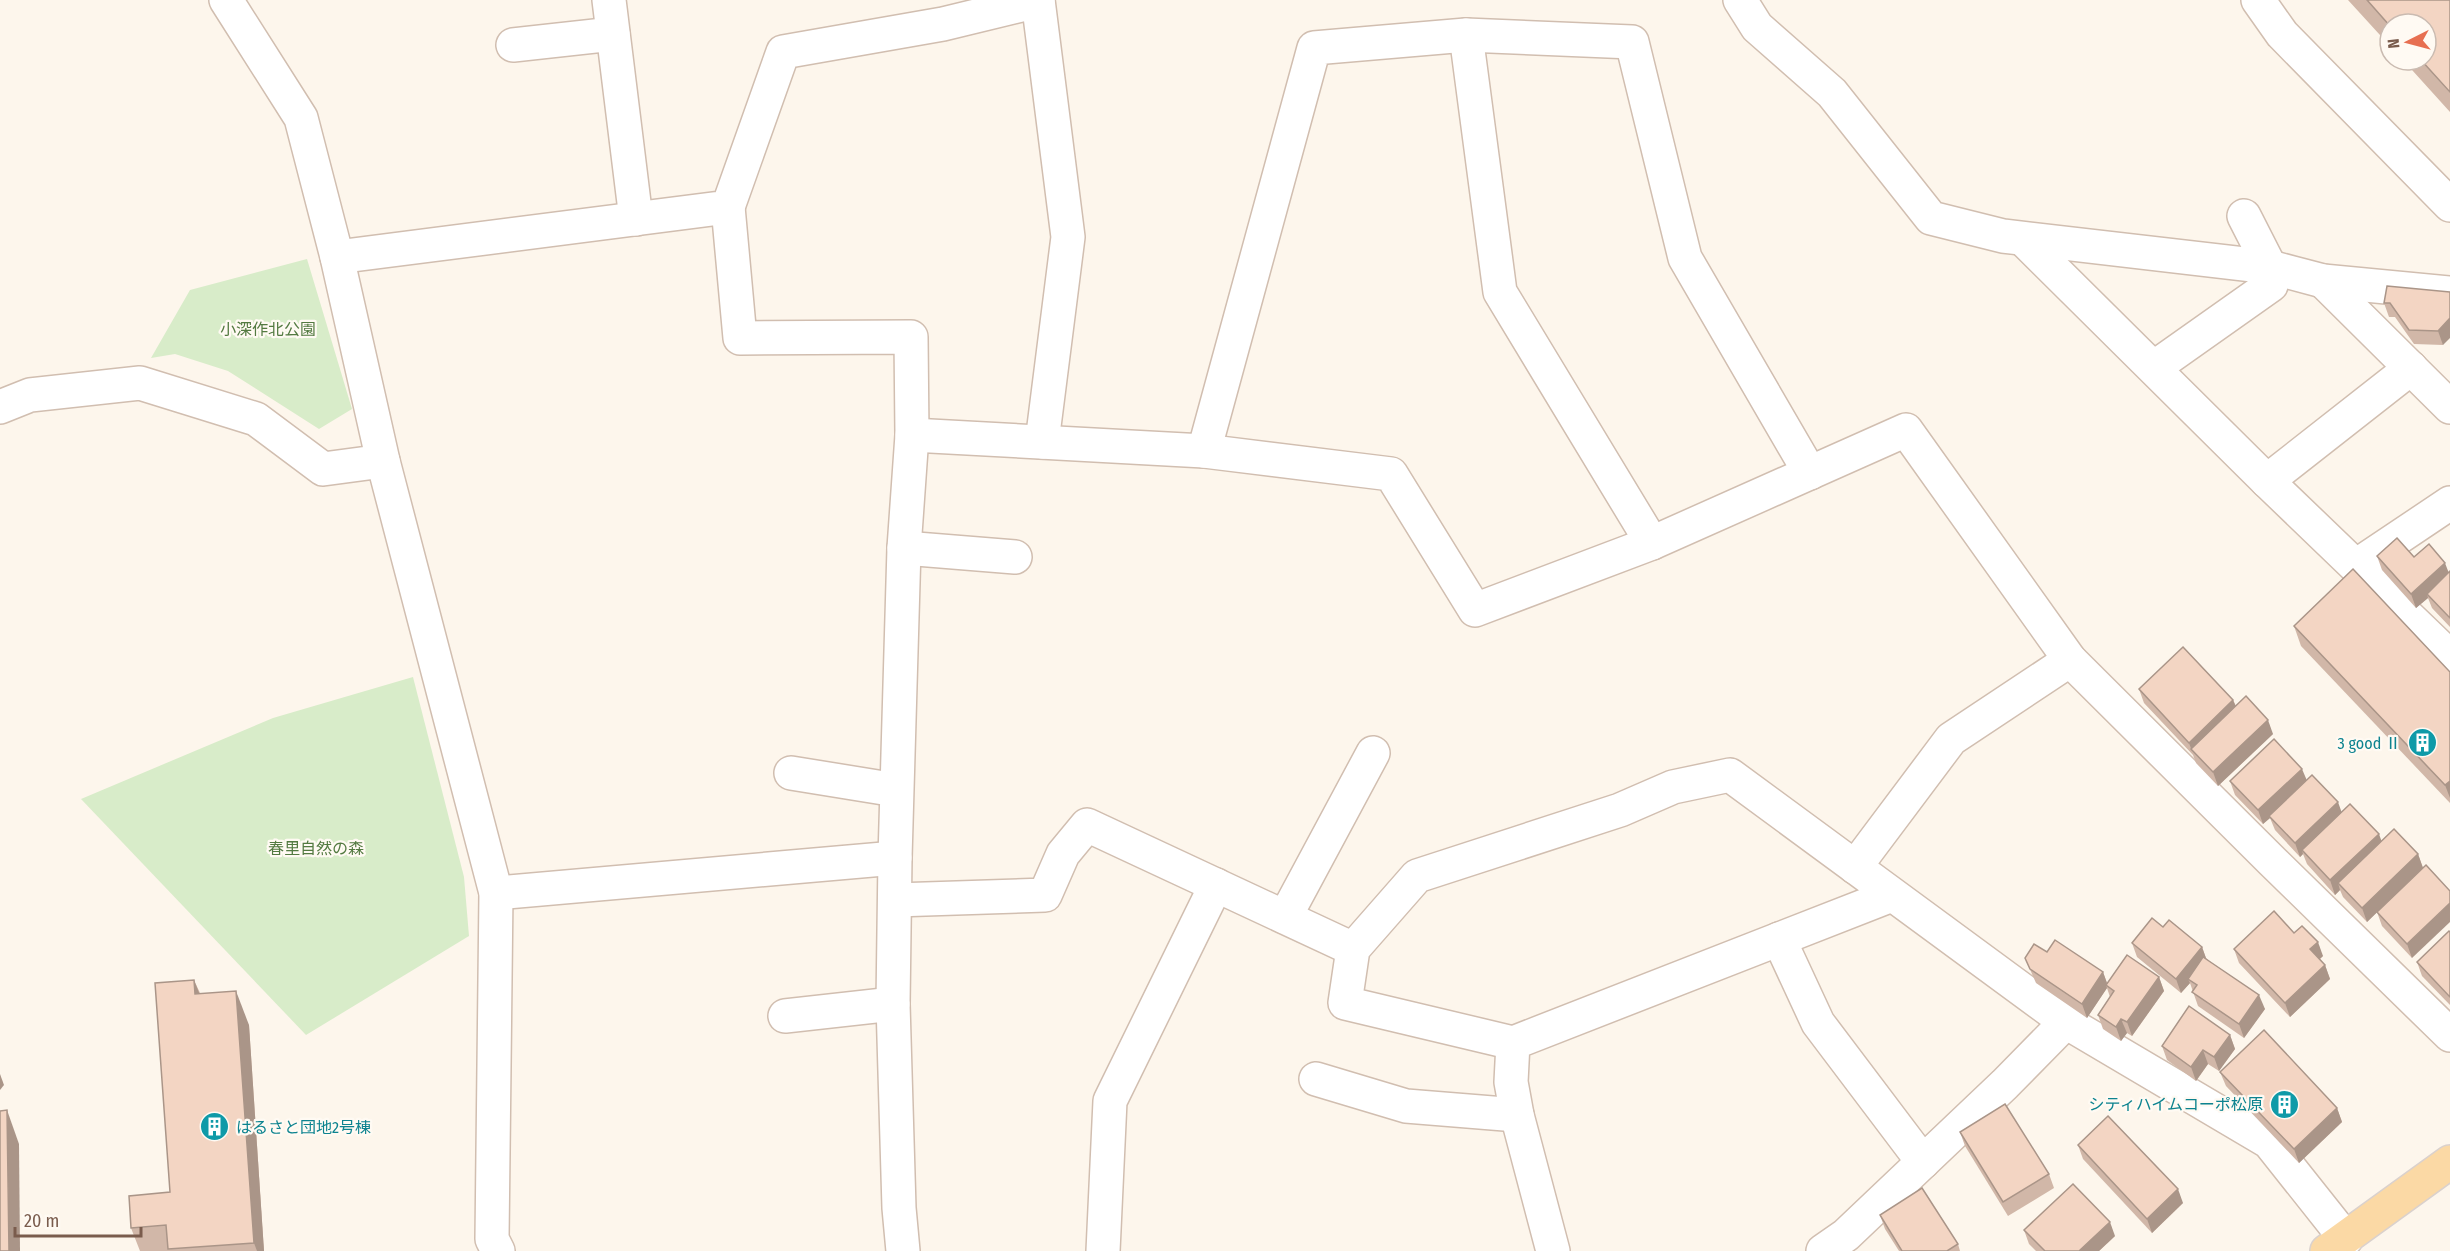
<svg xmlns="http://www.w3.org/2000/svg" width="2450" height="1251" font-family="'Fira Sans Condensed','Noto Sans JP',sans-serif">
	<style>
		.green { fill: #d8ecc9 }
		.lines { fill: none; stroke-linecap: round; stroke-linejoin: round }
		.minor-casing { stroke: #d1beb0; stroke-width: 36 }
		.major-casing { stroke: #dad1cd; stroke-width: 36 }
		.minor { stroke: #fff; stroke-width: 33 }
		.major { stroke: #fbd9a5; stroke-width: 33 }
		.wall { fill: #d1b7a8 }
		.shaded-wall { fill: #aa9588 }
		.building { fill: #f3d5c3; stroke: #aa9588; stroke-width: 1.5 }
		.labels { text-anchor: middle; stroke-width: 4.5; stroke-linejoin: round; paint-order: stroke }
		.park-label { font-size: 16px; fill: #537a41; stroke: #fffaf3 }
		.culture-label { font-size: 16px; fill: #0d838f; stroke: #fffaf3; text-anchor: end }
	</style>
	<rect width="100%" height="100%" fill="#fdf6ec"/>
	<!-- green -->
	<g class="green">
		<polygon points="307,259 352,409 319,429 228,371 175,354 151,358 190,290"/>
		<polygon points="413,677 464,877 469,936 306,1035 81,799 273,718"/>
	</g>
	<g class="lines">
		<defs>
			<g id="minor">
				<polyline points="226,0 301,118 337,257 383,461 496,893 492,1239 498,1251"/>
				<polyline points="609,0 636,219"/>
				<polyline points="1038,0 1068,237 1042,442"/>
				<polyline points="1740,0 1757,27 1832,93 1931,218 2003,236 2270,267 2323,281 2450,293"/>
				<polyline points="2258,0 2282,34 2450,205"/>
				<polyline points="1466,35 1500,292 1652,543"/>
				<polyline points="513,45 613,34"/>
				<polyline points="728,207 740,338 911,337 912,435 904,548 895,858 893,1004 899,1208 903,1251"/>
				<polyline points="2023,239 2267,481 2450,657"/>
				<polyline points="337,257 728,207 783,52 943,24 1038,1"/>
				<polyline points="2323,281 2450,407"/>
				<polyline points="2155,367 2271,285 2270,267 2244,216"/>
				<polyline points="0,407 30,395 140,383 256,419 323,469 383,461"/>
				<polyline points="912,435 1204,451 1391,474 1475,610 1652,543 1906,430 2070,660 2272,861 2450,1035"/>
				<polyline points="1204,451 1314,48 1466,35 1632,42 1685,258 1810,473"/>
				<polyline points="2267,481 2411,368"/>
				<polyline points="904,548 1015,557"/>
				<polyline points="2356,566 2450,503"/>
				<polyline points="791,773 896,790"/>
				<polyline points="1855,867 1951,739 2070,660"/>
				<polyline points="496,893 895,858"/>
				<polyline points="895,900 1045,895 1063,854 1087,825 1353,949"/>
				<polyline points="1285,917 1373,753"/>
				<polyline points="1779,939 1818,1023 1923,1162"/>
				<polyline points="785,1016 893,1004"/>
				<polyline points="1513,1043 1345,1003 1353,949 1417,876 1620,810 1673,787 1730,775 2066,1022 2269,1142 2346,1239"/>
				<polyline points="1316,1079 1406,1106 1517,1115"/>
				<polyline points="1103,1251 1110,1101 1216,885"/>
				<polyline points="1553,1251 1517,1115 1511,1082 1513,1043 1892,895"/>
				<polyline points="1823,1251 1846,1235 2005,1084 2066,1022"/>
			</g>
			<polyline id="major" points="2327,1251 2450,1162"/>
		</defs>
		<!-- minor casing -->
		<use href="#minor" class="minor-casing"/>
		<!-- major casing -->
		<use href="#major" class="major-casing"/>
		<!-- minor -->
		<use href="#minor" class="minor"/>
		<!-- major -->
		<use href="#major" class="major"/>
	</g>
	<!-- wall -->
	<g class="wall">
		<polygon points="2348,0 2450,0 2450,112 2403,60 2426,60 2390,24 2390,46"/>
		<polygon points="2450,292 2443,345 2414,344 2395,317 2389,317 2384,303"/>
		<polygon points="2377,556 2414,557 2449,573 2450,571 2450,627 2432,608 2428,598 2416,608 2382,570"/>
		<polygon points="2294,626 2450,672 2450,803 2301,646"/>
		<polygon points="2139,689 2233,700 2236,706 2273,734 2218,786 2196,763 2193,755 2144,703"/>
		<polygon points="2307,780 2341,813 2381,841 2418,854 2423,868 2412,958 2382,926 2377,912 2367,922 2343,897 2340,890 2335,895 2307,864 2303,854 2300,857 2275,830 2270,818 2263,824 2235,795 2230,781"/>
		<polygon points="2163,927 2202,947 2206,958 2265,1009 2244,1038 2198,1006 2190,983 2181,993 2137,957 2132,943"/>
		<polygon points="2450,932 2450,1005 2422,976 2417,962"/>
		<polygon points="2294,933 2323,956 2320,959 2325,965 2330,979 2290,1017 2239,963 2234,949"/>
		<polygon points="2047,952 2103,972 2107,983 2159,977 2164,991 2132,1036 2127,1033 2121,1041 2103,1029 2098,1015 2110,997 2107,988 2087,1018 2036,983 2025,958"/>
		<polygon points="194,980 200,993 249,1025 264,1251 140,1251 131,1228 170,1192"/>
		<polygon points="2230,1035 2235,1049 2219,1071 2208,1064 2196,1081 2167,1060 2162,1046"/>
		<polygon points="2220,1072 2337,1108 2342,1122 2299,1163 2226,1086"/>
		<polygon points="1960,1132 2049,1174 2054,1188 2008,1216 1965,1146"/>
		<polygon points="2078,1145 2183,1203 2152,1233 2083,1159"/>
		<polygon points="1880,1215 1958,1244 1960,1251 1899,1251 1885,1229"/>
		<polygon points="2024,1230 2115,1236 2099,1251 2036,1251 2029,1244"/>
	</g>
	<!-- shaded-wall -->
	<g class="shaded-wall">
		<polygon points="2450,318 2450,338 2443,345 2438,331"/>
		<polygon points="2445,563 2450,576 2427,594 2428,598 2416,608 2411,594"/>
		<polygon points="2233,700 2239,714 2192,751 2189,743"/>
		<polygon points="2268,720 2273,734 2218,786 2213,772"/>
		<polygon points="2302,769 2308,783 2269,816 2270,818 2263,824 2258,810"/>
		<polygon points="2450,781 2450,798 2445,785"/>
		<polygon points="2338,802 2343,816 2302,850 2303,854 2300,857 2295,843"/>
		<polygon points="2379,834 2384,848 2338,883 2340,890 2335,895 2330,880"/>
		<polygon points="2418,854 2423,868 2367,922 2362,908"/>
		<polygon points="2450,903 2450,922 2412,958 2407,944"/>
		<polygon points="2318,942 2323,956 2315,963 2310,949"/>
		<polygon points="2202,947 2207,961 2188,979 2190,983 2181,993 2176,979"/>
		<polygon points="2325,965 2330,979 2290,1017 2285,1003"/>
		<polygon points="2103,972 2108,986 2106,985 2107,988 2087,1018 2082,1004"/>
		<polygon points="2159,977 2164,991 2132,1036 2127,1022"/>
		<polygon points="194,980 207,1013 195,994"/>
		<polygon points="236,991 249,1025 264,1251 257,1251 254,1243"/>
		<polygon points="2259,995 2265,1009 2244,1038 2239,1024"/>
		<polygon points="2121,1019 2127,1033 2121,1041 2116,1027"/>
		<polygon points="2230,1035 2235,1049 2219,1071 2214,1057"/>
		<polygon points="2203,1050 2208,1064 2196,1081 2191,1067"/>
		<polygon points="0,1074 4,1085 0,1090"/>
		<polygon points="2337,1108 2342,1122 2299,1163 2294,1149"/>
		<polygon points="7,1110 19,1144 20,1251 9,1251"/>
		<polygon points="2178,1189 2183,1203 2152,1233 2147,1219"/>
		<polygon points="2110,1222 2115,1236 2099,1251 2079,1251"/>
	</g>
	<!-- building -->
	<g class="building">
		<polygon points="2367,0 2450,0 2450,92 2421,60 2426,60 2426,24 2390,24 2390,26"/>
		<polygon points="2387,286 2450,292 2450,318 2438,331 2409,330 2390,303 2384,303"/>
		<polygon points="2397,538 2414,557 2429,544 2445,563 2411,594 2377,556"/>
		<polygon points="2353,569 2450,672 2450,781 2445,785 2294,626"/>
		<polygon points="2450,571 2450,618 2427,594"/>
		<polygon points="2183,647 2233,700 2189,743 2139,689"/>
		<polygon points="2246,696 2268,720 2213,772 2191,749"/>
		<polygon points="2274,739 2302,769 2258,810 2230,781"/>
		<polygon points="2312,775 2338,802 2295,843 2269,816"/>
		<polygon points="2350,804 2379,834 2330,880 2302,850"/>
		<polygon points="2394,829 2418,854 2362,908 2338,883"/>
		<polygon points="2426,865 2450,891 2450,903 2407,944 2377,912"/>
		<polygon points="2274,911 2294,933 2302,926 2318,942 2310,949 2325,965 2285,1003 2234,949"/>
		<polygon points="2152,918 2163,927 2169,920 2202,947 2176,979 2132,943"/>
		<polygon points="2449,931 2450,932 2450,997 2417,962"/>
		<polygon points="2055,940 2103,972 2082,1004 2030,969 2025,958 2034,944 2047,952"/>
		<polygon points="2127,955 2159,977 2127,1022 2121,1019 2116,1027 2098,1015 2114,991 2106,985"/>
		<polygon points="2203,957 2259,995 2239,1024 2192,992 2197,985 2188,979"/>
		<polygon points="194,980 195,994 236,991 254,1243 168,1249 166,1225 131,1228 129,1196 170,1192 155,983"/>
		<polygon points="2189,1006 2230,1035 2214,1057 2203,1050 2191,1067 2162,1046"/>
		<polygon points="2264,1030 2337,1108 2294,1149 2220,1072"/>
		<polygon points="2005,1104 2049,1174 2003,1202 1960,1132"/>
		<polygon points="7,1110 9,1251 0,1251 0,1111"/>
		<polygon points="2108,1116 2178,1189 2147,1219 2078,1145"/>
		<polygon points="2073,1184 2110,1222 2079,1251 2045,1251 2024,1230"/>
		<polygon points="1922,1188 1958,1244 1947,1251 1902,1251 1880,1215"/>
	</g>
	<!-- icons -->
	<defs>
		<symbol id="building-disc" viewBox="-11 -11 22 22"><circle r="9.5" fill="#0f9aa8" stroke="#fffaf3"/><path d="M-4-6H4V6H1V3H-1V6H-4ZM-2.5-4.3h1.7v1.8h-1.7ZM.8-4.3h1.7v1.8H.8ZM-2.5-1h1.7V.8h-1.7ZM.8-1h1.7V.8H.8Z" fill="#fff"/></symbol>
	</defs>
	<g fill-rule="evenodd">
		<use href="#building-disc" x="2406" y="726" width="33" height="33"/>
		<use href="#building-disc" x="2268" y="1088" width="33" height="33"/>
		<use href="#building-disc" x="198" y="1110" width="33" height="33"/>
	</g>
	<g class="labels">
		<!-- park labels -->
		<g class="park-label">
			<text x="268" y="335">小深作北公園</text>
			<text x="316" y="854">春里自然の森</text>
		</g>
		<!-- culture labels -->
		<g class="culture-label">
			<text x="2401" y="749">3 good Ⅱ</text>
			<text x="2263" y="1110">シティハイムコーポ松原</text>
			<text x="236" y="1133" text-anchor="start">はるさと団地2号棟</text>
		</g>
	</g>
	<!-- north arrow -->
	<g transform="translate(2408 42) rotate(264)"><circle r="28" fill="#fffaf3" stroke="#cabbb1" stroke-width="1.5"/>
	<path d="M0-4.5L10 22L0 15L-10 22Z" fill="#e76f51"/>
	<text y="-9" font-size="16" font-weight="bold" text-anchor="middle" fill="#7a5c4d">N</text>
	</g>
	<!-- scale -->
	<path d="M15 1227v9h126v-9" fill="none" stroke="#7a5c4d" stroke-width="3"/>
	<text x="24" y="1227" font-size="18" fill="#7a5c4d" stroke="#fffaf3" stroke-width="4.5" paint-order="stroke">20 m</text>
</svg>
